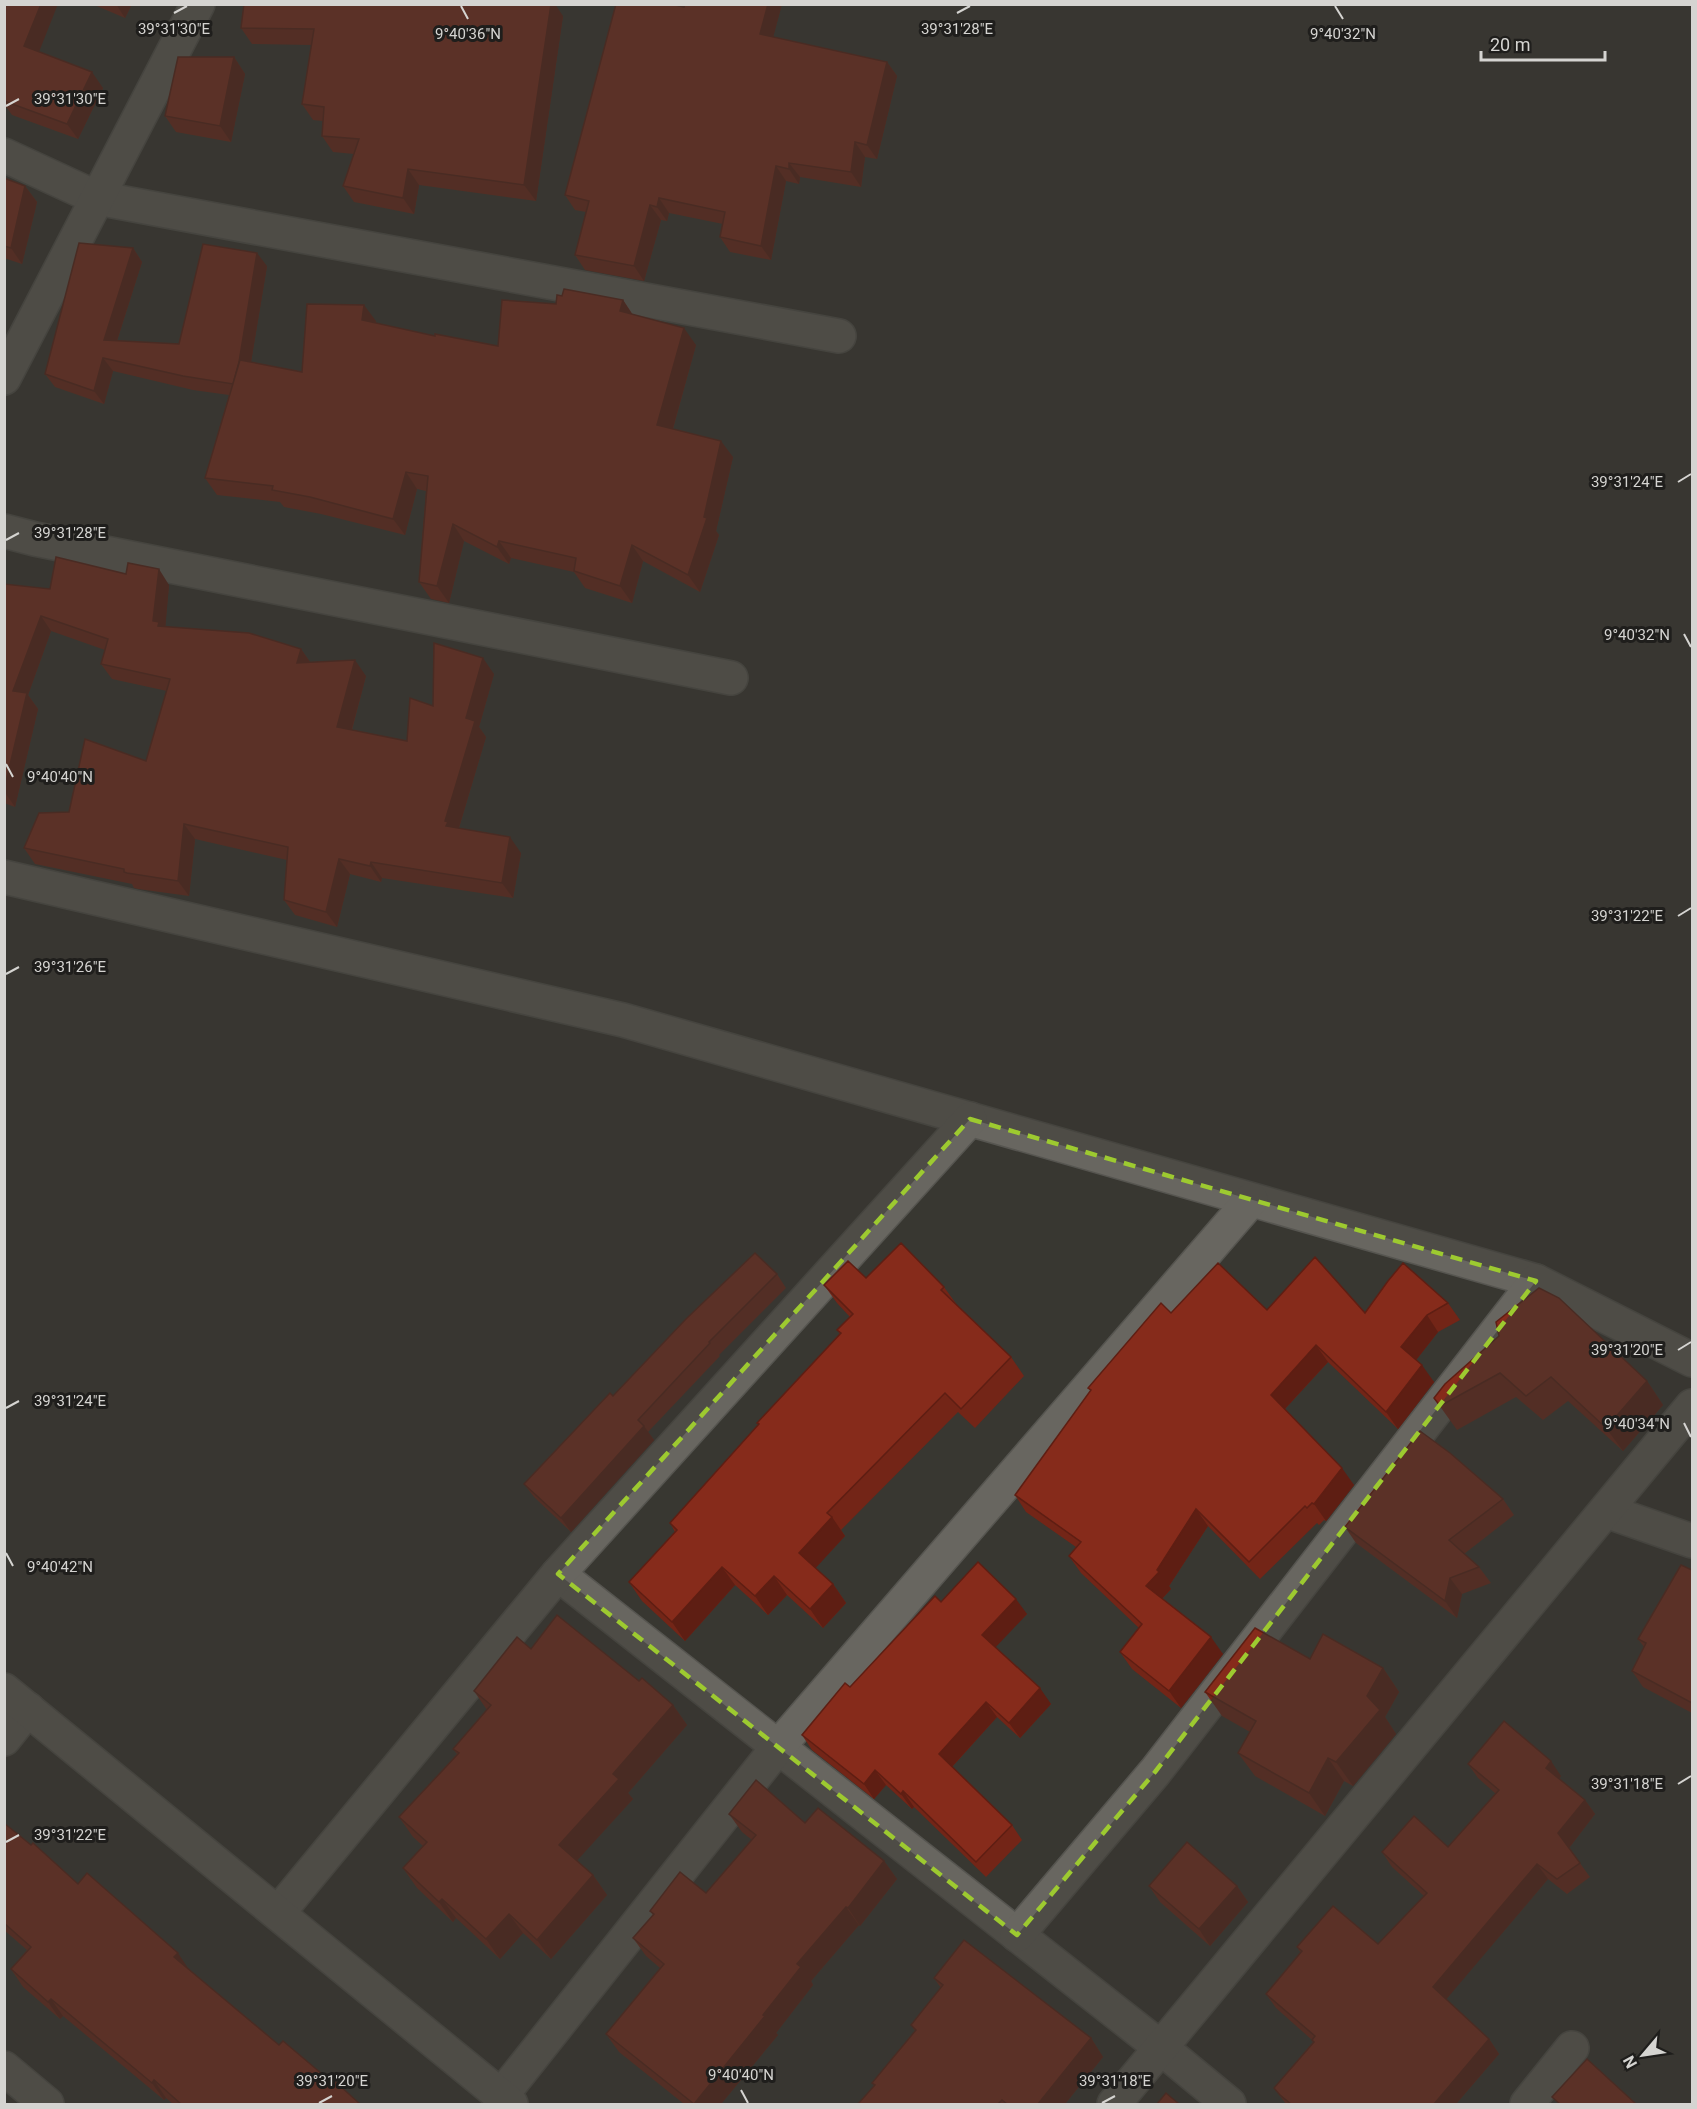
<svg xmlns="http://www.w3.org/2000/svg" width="1697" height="2109" font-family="Roboto,sans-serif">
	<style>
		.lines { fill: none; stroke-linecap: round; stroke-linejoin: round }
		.minor-casing { stroke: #565550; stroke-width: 36 }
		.tertiary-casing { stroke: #565550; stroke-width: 36 }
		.minor { stroke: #686660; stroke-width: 33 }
		.tertiary { stroke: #686660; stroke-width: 33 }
		.wall { fill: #732517 }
		.shaded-wall { fill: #5e1e13 }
		.building { fill: #862b1b; stroke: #5e1e13; stroke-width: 1.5 }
		.marked { fill: none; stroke: #9dca30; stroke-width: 4.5; stroke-dasharray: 12 8; stroke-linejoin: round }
		.ticks { fill: none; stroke: #d5d4d1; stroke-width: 2 }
		.ticks-label { font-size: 15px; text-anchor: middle; fill: #d5d4d1; stroke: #1f1e1c; stroke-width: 6; stroke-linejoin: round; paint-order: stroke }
	</style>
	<rect width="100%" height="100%" fill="#383731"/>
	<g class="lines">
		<defs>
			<g id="minor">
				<polyline points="4,155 97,198 839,336"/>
				<polyline points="4,378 198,4"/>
				<polyline points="4,531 35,539 731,678"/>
				<polyline points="4,877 623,1020 1536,1281"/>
				<polyline points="1606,1511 1692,1541"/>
				<polyline points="558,1574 1160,2047 1229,2104"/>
				<polyline points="4,1739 28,1709"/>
				<polyline points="278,1913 558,1574 970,1119"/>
				<polyline points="1017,1935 1155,1772 1536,1281 1692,1360"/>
				<polyline points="4,2068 47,2104"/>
				<polyline points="501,2096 778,1747 1251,1200"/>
				<polyline points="1114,2104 1692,1406"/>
				<polyline points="1527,2104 1572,2048"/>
			</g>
			<polyline id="tertiary" points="4,1690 511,2104"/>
		</defs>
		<!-- minor casing -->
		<use href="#minor" class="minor-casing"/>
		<!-- tertiary casing -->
		<use href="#tertiary" class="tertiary-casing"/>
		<!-- minor -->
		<use href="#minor" class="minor"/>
		<!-- tertiary -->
		<use href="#tertiary" class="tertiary"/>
	</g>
	<!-- wall -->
	<g class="wall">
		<polygon points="4,4 39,52 103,88 78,139 12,115 7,108 4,107"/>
		<polygon points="92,4 132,4 125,18"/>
		<polygon points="685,4 782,4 773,37 887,62 897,76 877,159 865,157 861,187 800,177 799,184 786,181 771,260 730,252 720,237 723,224 669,213 667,221 661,220 644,281 585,270 575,255 586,212 575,210 565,195"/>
		<polygon points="563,16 536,201 419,185 414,214 354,202 343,186 354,154 333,152 322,136 323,121 313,120 302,104 312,45 252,44 241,28"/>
		<polygon points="234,57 245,74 231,142 176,132 165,116"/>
		<polygon points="4,178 25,186 37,202 22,264 4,258"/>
		<polygon points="133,248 142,262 117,341 179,344 267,266 251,362 302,372 376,321 376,323 435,336 498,346 556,304 562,296 623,300 633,315 696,345 673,429 733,457 716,531 719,535 700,592 643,561 632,603 585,588 574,572 511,558 509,564 464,541 449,603 431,599 419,582 426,491 417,489 405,535 321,514 284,507 280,502 217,495 205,478 229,395 193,390 113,371 104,404 55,387 45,374"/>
		<polygon points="4,584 50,589 169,585 165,627 301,649 310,662 366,676 352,730 407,741 433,706 494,674 479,727 486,737 459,828 521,853 513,898 382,878 381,882 350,874 337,927 295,915 284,900 287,860 195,839 189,896 138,889 134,888 132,884 35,864 24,848 69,812 146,761 167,691 112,679 101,664 105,650 51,631 28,695 38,709 15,807 4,803"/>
		<polygon points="777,1274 786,1288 719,1355 720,1356 648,1432 654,1440 571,1532 534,1497 524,1484 613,1396"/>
		<polygon points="866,1278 944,1287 957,1305 1011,1357 1024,1376 975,1428 958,1412 841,1530 845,1536 815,1568 833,1584 846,1603 823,1628 787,1595 768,1615 735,1585 685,1641 642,1601 629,1582 675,1532 670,1523 840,1334 837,1330 850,1317 837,1303 824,1285"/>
		<polygon points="1448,1303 1460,1320 1438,1332 1416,1360 1434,1382 1398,1429 1328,1362 1285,1409 1354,1485 1326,1521 1324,1520 1319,1525 1317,1523 1260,1579 1208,1526 1169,1586 1171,1589 1162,1599 1223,1654 1181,1708 1132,1669 1120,1652 1139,1628 1081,1573 1069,1556 1076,1547 1026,1512 1015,1495 1091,1391 1088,1388 1171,1313 1267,1310 1365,1313"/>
		<polygon points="1499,1336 1647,1381 1663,1405 1623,1451 1568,1401 1543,1420 1516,1397 1457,1430 1434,1398"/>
		<polygon points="1503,1499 1514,1515 1464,1554 1479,1567 1491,1583 1462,1594 1457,1618 1356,1543 1345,1527"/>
		<polygon points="1692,1570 1692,1713 1643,1687 1632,1671 1644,1647 1638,1639"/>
		<polygon points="941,1602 1027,1614 995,1647 1051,1704 1020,1738 997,1717 952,1767 1012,1825 1022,1840 986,1877 914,1807 912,1809 886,1785 874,1799 812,1750 802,1735 850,1687"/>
		<polygon points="531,1649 639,1681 673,1705 687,1725 628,1793 633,1799 577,1860 593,1875 607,1895 551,1959 523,1933 500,1959 456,1918 453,1922 417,1888 403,1868 423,1846 413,1837 399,1817 457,1754 453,1749 487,1710 474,1691"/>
		<polygon points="1310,1659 1383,1668 1399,1692 1385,1717 1396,1734 1353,1786 1344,1781 1325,1816 1255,1776 1238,1753 1250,1732 1222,1716 1205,1692"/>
		<polygon points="1468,1764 1561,1776 1559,1779 1585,1800 1595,1814 1569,1848 1590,1877 1567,1894 1548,1879 1446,1999 1489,2039 1499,2054 1456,2104 1286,2104 1274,2088 1313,2042 1312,2040 1276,2008 1266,1994 1301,1953 1297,1947 1378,1944 1424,1896 1392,1867 1382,1852 1448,1847 1496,1794 1478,1778"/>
		<polygon points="729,1814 805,1823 884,1861 897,1879 860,1926 859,1925 811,1981 813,1985 776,2033 778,2035 721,2104 684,2104 619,2052 606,2034 660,1968 646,1956 633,1938 653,1915 650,1911 706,1893 752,1840 742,1832"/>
		<polygon points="4,1823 78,1884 188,1969 279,2045 328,2079 360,2104 173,2104 166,2098 164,2100 63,2016 60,2019 23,1987 11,1969 27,1950 4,1930"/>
		<polygon points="1149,1886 1237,1886 1248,1902 1210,1946 1160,1902"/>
		<polygon points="934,1978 1091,2038 1103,2057 1065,2104 858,2104 874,2086 872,2083 915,2031 911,2025 941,1988"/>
	</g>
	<!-- shaded-wall -->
	<g class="shaded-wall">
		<polygon points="41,4 58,4 35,62 24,46"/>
		<polygon points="116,4 132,4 125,18"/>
		<polygon points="551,4 555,4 563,16 536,201 524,185"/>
		<polygon points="768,4 782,4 770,49 760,34"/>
		<polygon points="234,57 245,74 231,142 220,126"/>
		<polygon points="887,62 897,76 877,159 867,145"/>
		<polygon points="92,72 103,88 78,139 67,124"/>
		<polygon points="855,142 865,157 861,187 851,172"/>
		<polygon points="789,163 800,177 799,184 789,169"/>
		<polygon points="776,166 786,181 771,260 761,246"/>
		<polygon points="408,169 419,185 414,214 403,198"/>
		<polygon points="25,186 37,202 22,264 11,248"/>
		<polygon points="659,198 669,213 667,221 657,207"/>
		<polygon points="650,205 661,220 644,281 634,266"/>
		<polygon points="133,248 142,262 113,353 104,340"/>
		<polygon points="257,253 267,266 245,398 235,384"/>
		<polygon points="623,300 634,317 620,311"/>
		<polygon points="364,305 376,321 373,337 362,320"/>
		<polygon points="684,328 696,345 669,442 657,425"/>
		<polygon points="103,358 113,371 104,404 94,391"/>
		<polygon points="721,441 733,457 716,531 719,535 700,592 688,575 704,517"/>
		<polygon points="406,472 417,489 405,535 393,519"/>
		<polygon points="453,524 464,541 449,603 437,586"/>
		<polygon points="499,541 511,558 509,564 497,547"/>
		<polygon points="632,545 643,561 632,603 620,586"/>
		<polygon points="159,569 169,585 165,631 169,637 153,621"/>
		<polygon points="41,616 51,631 28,695 38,709 15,807 4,791 13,691"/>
		<polygon points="301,649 312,665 297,663"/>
		<polygon points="483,658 494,674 479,727 486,737 457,834 446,826 445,821 466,718"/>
		<polygon points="355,660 366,676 348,743 337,727"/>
		<polygon points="184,824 195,839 189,896 178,881"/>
		<polygon points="510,837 521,853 513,898 502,883"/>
		<polygon points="339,859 350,874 337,927 326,912"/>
		<polygon points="371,862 382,878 381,882 370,866"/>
		<polygon points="1427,1315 1438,1332 1413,1364 1401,1347"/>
		<polygon points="1316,1345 1328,1362 1283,1411 1271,1395"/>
		<polygon points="1422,1365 1434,1382 1398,1429 1386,1412"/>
		<polygon points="1647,1381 1663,1405 1623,1451 1606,1428"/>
		<polygon points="644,1426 654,1440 571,1532 561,1518"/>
		<polygon points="1342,1468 1354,1485 1326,1521 1314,1504"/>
		<polygon points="1196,1509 1208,1526 1169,1586 1171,1589 1158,1603 1146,1586"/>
		<polygon points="832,1517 845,1536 812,1572 799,1553"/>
		<polygon points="722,1567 735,1585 685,1641 672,1622"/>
		<polygon points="774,1576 787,1595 768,1615 755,1596"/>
		<polygon points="1450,1578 1462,1594 1457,1618 1445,1601"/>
		<polygon points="833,1584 846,1603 823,1628 810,1609"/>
		<polygon points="1016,1599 1027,1614 993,1650 982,1635"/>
		<polygon points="1211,1637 1223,1654 1181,1708 1169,1691"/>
		<polygon points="1383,1668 1399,1692 1385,1717 1396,1734 1353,1786 1336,1762 1367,1696"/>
		<polygon points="1040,1688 1051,1704 1020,1738 1009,1723"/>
		<polygon points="986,1702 997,1717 950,1769 939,1754"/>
		<polygon points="673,1705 687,1725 628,1793 633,1799 573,1865 559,1845 613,1774"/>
		<polygon points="1328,1758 1344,1781 1325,1816 1309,1793"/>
		<polygon points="1551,1761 1561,1776 1556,1782 1546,1768"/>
		<polygon points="875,1770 886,1785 874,1799 864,1784"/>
		<polygon points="903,1791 914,1807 912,1809 901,1794"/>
		<polygon points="1585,1800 1595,1814 1569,1848 1558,1833"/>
		<polygon points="884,1861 897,1879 860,1926 848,1908"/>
		<polygon points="1537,1864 1548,1879 1444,2002 1433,1987"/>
		<polygon points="593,1875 607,1895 551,1959 537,1940"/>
		<polygon points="1237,1886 1248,1902 1210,1946 1199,1929"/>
		<polygon points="442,1899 456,1918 453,1922 439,1902"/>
		<polygon points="846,1907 859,1925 811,1981 813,1985 776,2033 778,2035 721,2104 694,2104 763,2015 797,1964"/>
		<polygon points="509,1914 523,1933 500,1959 486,1939"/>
		<polygon points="178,1953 190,1971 174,1957"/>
		<polygon points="51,1999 63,2016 60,2019 48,2002"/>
		<polygon points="1091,2038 1103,2057 1065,2104 1038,2104"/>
		<polygon points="1489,2039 1499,2054 1456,2104 1434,2104"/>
		<polygon points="154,2080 166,2098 164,2100 152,2083"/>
	</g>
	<!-- building -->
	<g class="building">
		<polygon points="4,4 41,4 24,46 92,72 67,124 4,101"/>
		<polygon points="244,4 551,4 524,185 408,169 403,198 343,186 359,139 322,136 324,107 302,104 314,29 241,28"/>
		<polygon points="616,4 671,4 684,7 685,4 768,4 760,34 887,62 867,145 855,142 851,172 789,163 789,169 776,166 761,246 720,237 725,212 659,198 657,207 650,205 634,266 575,255 589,201 565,195"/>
		<polygon points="178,57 234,57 220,126 165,116"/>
		<polygon points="4,178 25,186 11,248 4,246"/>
		<polygon points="79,243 133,248 104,340 179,344 203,244 257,253 239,362 233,384 183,376 103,358 94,391 45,374"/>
		<polygon points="564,289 623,300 620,311 684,328 657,425 721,441 704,517 707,518 688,575 632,545 620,586 574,571 576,558 499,541 497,547 453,524 437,586 419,582 428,476 406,472 393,519 310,497 272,490 273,486 205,478 240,360 302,372 307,304 364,305 362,320 435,336 435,334 498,346 502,300 556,304 557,295 562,296"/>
		<polygon points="56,557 126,574 128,563 159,569 153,621 159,622 158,626 249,633 301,649 297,663 355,660 337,727 407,741 410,698 433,706 434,643 483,658 466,718 475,721 445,821 448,822 446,826 510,837 502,883 371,862 370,866 339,859 326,912 284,900 288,847 184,824 178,881 127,873 124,872 124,869 24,848 39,813 69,812 85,739 146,761 170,679 101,664 108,639 41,616 13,691 27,693 4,790 4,584 50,589"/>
		<polygon points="901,1243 944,1287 941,1290 1011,1357 961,1409 945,1393 827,1513 832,1517 799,1553 833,1584 810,1609 774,1576 755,1596 722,1567 672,1622 629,1582 677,1530 670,1523 759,1424 757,1423 841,1333 837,1330 853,1314 824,1285 848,1261 866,1278"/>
		<polygon points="755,1253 777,1274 709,1342 710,1343 638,1420 644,1426 561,1518 524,1484 610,1393 613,1396 686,1319"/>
		<polygon points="1315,1257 1365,1313 1388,1281 1403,1263 1448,1303 1427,1315 1401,1347 1422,1365 1386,1412 1316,1345 1271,1395 1342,1468 1314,1504 1312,1503 1307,1508 1305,1506 1249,1562 1196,1509 1157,1570 1159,1572 1146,1586 1211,1637 1169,1691 1120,1652 1142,1624 1069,1556 1081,1542 1015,1495 1091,1390 1088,1388 1161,1303 1171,1313 1218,1263 1267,1310"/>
		<polygon points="1539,1288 1559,1298 1647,1381 1606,1428 1551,1377 1526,1396 1500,1373 1440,1406 1434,1398 1445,1384 1499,1336 1496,1322"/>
		<polygon points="1420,1431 1450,1453 1503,1499 1449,1540 1479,1567 1450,1578 1445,1601 1345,1527"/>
		<polygon points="978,1562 1016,1599 982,1635 1040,1688 1009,1723 986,1702 939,1754 1012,1825 976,1862 903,1791 901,1794 875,1770 864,1784 802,1735 845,1683 850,1687 935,1596 941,1602"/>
		<polygon points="1681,1565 1692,1570 1692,1703 1632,1671 1646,1643 1638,1639"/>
		<polygon points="557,1615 639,1681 642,1678 673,1705 613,1774 619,1779 559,1845 593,1875 537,1940 509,1914 486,1939 442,1899 439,1902 403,1868 427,1842 399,1817 459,1753 453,1749 491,1705 474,1691 517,1637 531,1649"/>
		<polygon points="1255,1628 1310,1659 1323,1634 1383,1668 1367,1696 1380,1710 1336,1762 1328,1758 1309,1793 1238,1753 1256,1721 1205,1692"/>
		<polygon points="1504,1721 1551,1761 1546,1768 1585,1800 1558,1833 1580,1863 1557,1879 1537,1864 1433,1987 1489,2039 1434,2104 1291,2104 1280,2095 1274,2088 1314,2042 1312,2040 1315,2036 1266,1994 1302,1951 1297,1947 1333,1906 1378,1944 1427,1893 1382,1852 1414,1816 1448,1847 1499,1790 1468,1764"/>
		<polygon points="756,1780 805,1823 818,1808 884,1861 848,1908 846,1907 797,1964 801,1967 763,2015 765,2016 694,2104 606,2034 664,1964 633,1938 654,1914 650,1911 680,1872 706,1893 756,1835 729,1814"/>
		<polygon points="4,1823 31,1845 33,1843 78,1884 87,1873 178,1953 174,1957 279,2045 283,2041 328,2079 330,2077 360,2104 181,2104 154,2080 152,2083 51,1999 48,2002 11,1969 31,1947 4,1923"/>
		<polygon points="1187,1842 1237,1886 1199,1929 1149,1886"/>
		<polygon points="964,1940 1091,2038 1038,2104 1007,2104 1002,2100 998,2104 858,2104 875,2085 872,2083 916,2030 911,2025 943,1985 934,1978"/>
		<polygon points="1587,2059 1636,2104 1560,2104 1552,2097"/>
		<polygon points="1166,2093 1179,2104 1157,2104"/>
	</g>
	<!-- marked area -->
	<path d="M0 0H1697V2109H0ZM 970,1119 L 1536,1281 L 1155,1772 L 1017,1935 L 558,1574 Z" fill="#383731" fill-opacity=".55" fill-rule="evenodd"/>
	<path class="marked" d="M 970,1119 L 1536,1281 L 1155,1772 L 1017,1935 L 558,1574 Z"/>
	<!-- ticks -->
	<path class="ticks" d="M 461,6 L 468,19M 1335,6 L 1343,19M 174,13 L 187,6M 957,13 L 970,6M 6,106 L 19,99M 1678,482 L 1691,474M 6,540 L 19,533M 1684,634 L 1691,647M 6,764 L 13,777M 1678,916 L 1691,908M 6,974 L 19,967M 1678,1350 L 1691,1342M 6,1408 L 19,1401M 1684,1423 L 1691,1437M 6,1553 L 13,1566M 1678,1784 L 1691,1776M 6,1842 L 19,1835M 741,2090 L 748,2103M 319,2103 L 332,2096M 1102,2103 L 1115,2096"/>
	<g class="ticks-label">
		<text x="174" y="34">39°31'30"E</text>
		<text x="957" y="34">39°31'28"E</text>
		<text x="468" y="39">9°40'36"N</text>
		<text x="1343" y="39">9°40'32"N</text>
		<text x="70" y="104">39°31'30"E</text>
		<text x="1627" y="487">39°31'24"E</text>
		<text x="70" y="538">39°31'28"E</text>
		<text x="1637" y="640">9°40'32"N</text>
		<text x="60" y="782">9°40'40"N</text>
		<text x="1627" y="921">39°31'22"E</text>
		<text x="70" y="972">39°31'26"E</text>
		<text x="1627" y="1355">39°31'20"E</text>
		<text x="70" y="1406">39°31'24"E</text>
		<text x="1637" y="1429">9°40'34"N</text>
		<text x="60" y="1572">9°40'42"N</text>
		<text x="1627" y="1789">39°31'18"E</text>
		<text x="70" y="1840">39°31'22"E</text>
		<text x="741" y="2080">9°40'40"N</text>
		<text x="332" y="2086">39°31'20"E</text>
		<text x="1115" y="2086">39°31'18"E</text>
	</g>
	<!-- border -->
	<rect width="1697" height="2109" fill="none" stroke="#d5d4d1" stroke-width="12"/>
	<!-- north arrow -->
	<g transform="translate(1643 2055) rotate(241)" stroke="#1f1e1c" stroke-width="4.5" paint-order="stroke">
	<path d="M0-4.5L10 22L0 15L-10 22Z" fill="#d5d4d1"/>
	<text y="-9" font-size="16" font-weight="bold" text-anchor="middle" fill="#d5d4d1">N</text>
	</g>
	<!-- scale -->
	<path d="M1481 51v9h124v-9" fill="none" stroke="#d5d4d1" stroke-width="3"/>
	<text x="1490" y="51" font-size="18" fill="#d5d4d1" stroke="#1f1e1c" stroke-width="4.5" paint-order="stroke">20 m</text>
</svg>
